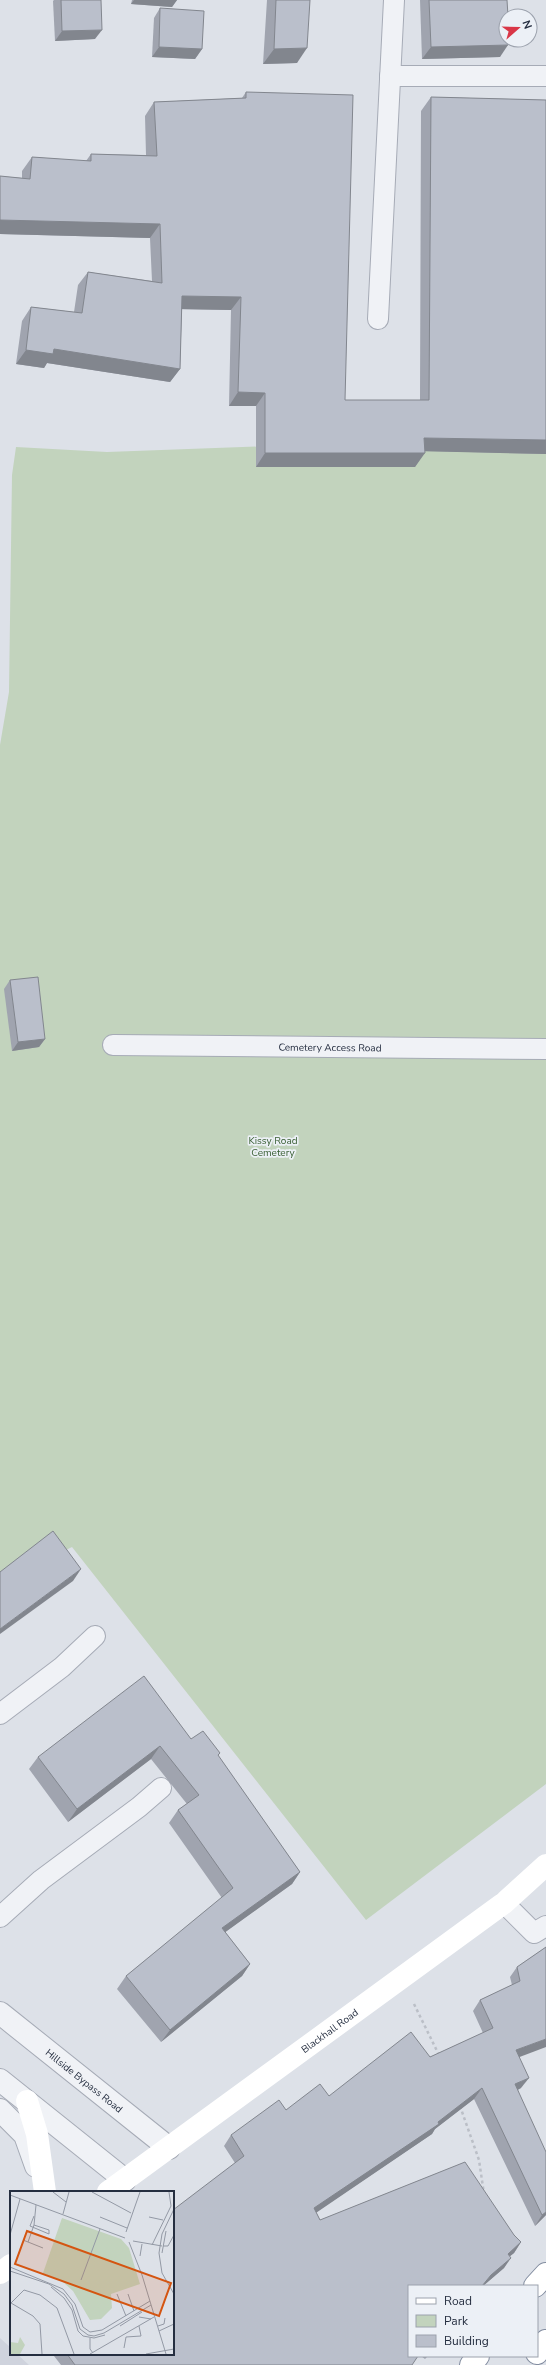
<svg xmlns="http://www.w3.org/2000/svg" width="546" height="2365" font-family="'Nunito Sans',sans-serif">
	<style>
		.built { fill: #cfd3dd }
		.green { fill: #c2d3bd }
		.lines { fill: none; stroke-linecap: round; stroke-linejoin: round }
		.service-casing { stroke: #a6abb6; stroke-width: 22 }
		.pedestrian-casing { stroke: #a6abb6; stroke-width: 24 }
		.tertiary-casing { stroke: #a6abb6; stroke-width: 24 }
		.trunk-casing { stroke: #838da0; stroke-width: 24 }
		.path { stroke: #bbbfc7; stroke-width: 2.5; stroke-dasharray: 3 3; stroke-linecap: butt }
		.service { stroke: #f0f2f6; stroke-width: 20 }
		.pedestrian { stroke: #f0f2f6; stroke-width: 22 }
		.tertiary { stroke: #f0f2f6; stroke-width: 22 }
		.secondary { stroke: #fff; stroke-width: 22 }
		.trunk { stroke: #fff; stroke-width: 22 }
		.wall { fill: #a0a4af }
		.shaded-wall { fill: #82868e }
		.building { fill: #babfcb; stroke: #82868e }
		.labels { text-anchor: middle; stroke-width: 3.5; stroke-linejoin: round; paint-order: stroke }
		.street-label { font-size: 10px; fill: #252e40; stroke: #ecf0f6 }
		.park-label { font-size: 10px; fill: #375d31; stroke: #ecf0f6 }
		.inset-road { fill: none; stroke: #9399a5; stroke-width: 1 }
		.view { fill: #d45511; fill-opacity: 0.15; stroke: #d45511; stroke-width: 2 }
		.inset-edge { fill: none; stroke: #252e40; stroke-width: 2 }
	</style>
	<rect width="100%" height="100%" fill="#dde1e8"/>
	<!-- built -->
	<polygon class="built" points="0,2338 11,2348 11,2354 17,2354 29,2365 0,2365"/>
	<!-- green -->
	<polygon class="green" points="466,439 546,444 546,1784 366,1920 72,1547 0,1583 0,745 9,692 12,475 16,447 107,452"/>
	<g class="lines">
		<defs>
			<g id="service">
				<polyline points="390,76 546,76"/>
				<polyline points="378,319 394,0"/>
				<path id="s1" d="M 113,1045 L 546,1049"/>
				<polyline points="0,1714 62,1667 95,1636"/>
				<polyline points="504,1903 534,1933 546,1926"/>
				<polyline points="0,1917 41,1880 139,1807 161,1788"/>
			</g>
			<polyline id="pedestrian" points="0,2110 25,2135 36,2166"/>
			<g id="tertiary">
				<path id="s2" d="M 0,2013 L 169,2148"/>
				<polyline points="0,2080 125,2180"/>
			</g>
			<g id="trunk">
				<polyline points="535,2286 546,2274"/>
				<polyline points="537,2353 546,2341"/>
				<polyline points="471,2365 478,2356"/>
			</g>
		</defs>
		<!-- service casing -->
		<use href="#service" class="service-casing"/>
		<!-- pedestrian casing -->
		<use href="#pedestrian" class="pedestrian-casing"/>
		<!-- tertiary casing -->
		<use href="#tertiary" class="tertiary-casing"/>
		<!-- trunk casing -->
		<use href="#trunk" class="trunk-casing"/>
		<!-- path -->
		<g class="path">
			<polyline points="414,2004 439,2055"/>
			<polyline points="460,2106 479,2160 484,2194"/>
		</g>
		<!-- service -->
		<use href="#service" class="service"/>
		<!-- pedestrian -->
		<use href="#pedestrian" class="pedestrian"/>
		<!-- tertiary -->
		<use href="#tertiary" class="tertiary"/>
		<!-- secondary -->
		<g class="secondary">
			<polyline points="27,2101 37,2134 45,2192"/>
			<path id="s3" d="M 108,2192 L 504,1903 L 546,1865"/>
			<polyline points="0,2273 11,2265"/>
		</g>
		<!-- trunk -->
		<use href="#trunk" class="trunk"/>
	</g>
	<!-- wall -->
	<g class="wall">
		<polygon points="54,0 101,0 95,39 55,41 53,1"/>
		<polygon points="132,0 177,0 172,7 131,4"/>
		<polygon points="267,0 310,0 297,63 263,64"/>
		<polygon points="420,0 507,0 500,57 422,59"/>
		<polygon points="160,8 202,49 195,59 152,57 154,18"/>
		<polygon points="246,92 345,400 420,400 421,111 431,97 546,100 546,454 425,451 415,467 256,467 256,406 229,406 231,310 182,309 180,369 170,382 47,363 44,368 16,364 22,321 31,307 74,312 78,285 88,272 152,281 150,238 0,234 0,176 22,178 22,171 32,157 86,161 91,154 146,155 145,116 154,102 242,98"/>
		<polygon points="10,980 45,1039 39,1047 12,1051 4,989"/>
		<polygon points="191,1739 220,1753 218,1756 300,1872 292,1884 225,1932 250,1964 242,1976 161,2042 117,1989 126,1976 222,1898 169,1823 178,1810 187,1804 151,1759 68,1822 29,1769 38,1757"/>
		<polygon points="546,1947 519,2057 521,2088 518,2090 546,2215 535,2226 474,2099 435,2129 432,2134 316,2212 320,2220 514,2235 521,2242 514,2253 510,2256 504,2268 483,2286 409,2286 412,2365 61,2365 54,2356 55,2354 173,2354 235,2163 224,2146 231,2135 286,2110 329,2096 430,2057 483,2033 473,2011 480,2000 512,1985 510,1977 517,1967"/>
		<polygon points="421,2356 428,2356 425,2359"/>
	</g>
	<!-- shaded-wall -->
	<g class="shaded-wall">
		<polygon points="134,0 177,0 172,7 131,4"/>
		<polygon points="102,30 95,39 55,41 62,31"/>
		<polygon points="508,45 500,57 422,59 431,47"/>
		<polygon points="159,47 202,49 195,59 152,57"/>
		<polygon points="307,48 297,63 263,64 274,49"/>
		<polygon points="0,220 160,224 150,238 0,234"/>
		<polygon points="182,296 241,297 231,310 173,309"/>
		<polygon points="54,349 180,369 170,382 47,363 44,368 16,364 26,350"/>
		<polygon points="238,392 265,393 256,406 229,406"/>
		<polygon points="424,438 546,440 546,454 415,451"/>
		<polygon points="265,453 425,453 415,467 256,467"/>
		<polygon points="45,1039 39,1047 12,1051 18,1042"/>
		<polygon points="81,1569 73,1581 0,1634 0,1629"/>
		<polygon points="160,1746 151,1759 68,1822 77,1809"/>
		<polygon points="300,1872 292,1884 213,1941 222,1928"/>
		<polygon points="250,1964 242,1976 161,2042 170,2030"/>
		<polygon points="546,2039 546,2047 509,2061 516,2050"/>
		<polygon points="529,2078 521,2088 508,2094 515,2084"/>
		<polygon points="482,2088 474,2099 435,2129 432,2134 307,2219 314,2208 438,2122"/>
		<polygon points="546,2212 546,2215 535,2226 542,2215"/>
		<polygon points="521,2242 514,2253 500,2264 508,2254"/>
		<polygon points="511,2258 504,2268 483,2286 482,2286 491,2275"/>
	</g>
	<!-- building -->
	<g class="building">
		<polygon points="61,0 101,0 102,30 62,31"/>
		<polygon points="276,0 310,0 307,48 274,49"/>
		<polygon points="429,0 507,0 508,16 506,16 506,40 508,40 508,45 431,47"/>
		<polygon points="160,8 204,11 202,49 159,47"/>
		<polygon points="246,92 353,95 345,400 429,400 431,97 546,100 546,440 424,438 425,453 265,453 265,393 238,392 241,297 182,296 180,369 54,349 53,354 26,350 31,307 82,313 88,272 162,283 160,224 0,220 0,176 30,179 32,157 91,161 91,154 157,156 154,102 246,98"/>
		<polygon points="38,977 45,1039 18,1042 10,980"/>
		<polygon points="53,1531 81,1569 0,1629 0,1572"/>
		<polygon points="144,1676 191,1739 203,1731 220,1753 218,1755 300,1872 222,1928 250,1964 170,2030 126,1976 233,1888 178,1810 199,1795 160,1746 77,1809 38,1757"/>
		<polygon points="546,1947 546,2039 516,2050 529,2078 515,2084 546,2152 546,2212 542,2215 482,2088 438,2122 439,2124 314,2208 320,2220 465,2162 514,2235 521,2242 508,2254 511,2258 491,2275 482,2286 409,2286 409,2356 418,2356 412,2365 75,2365 67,2354 173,2354 173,2210 244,2156 231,2135 279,2100 286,2110 320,2084 329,2096 411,2032 430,2057 493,2028 480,2000 520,1981 517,1967"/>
	</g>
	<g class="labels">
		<!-- street labels -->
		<g class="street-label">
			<text dy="4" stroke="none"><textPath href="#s1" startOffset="217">Cemetery Access Road</textPath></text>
			<text dy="4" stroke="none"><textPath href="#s3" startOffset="274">Blackhall Road</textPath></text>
			<text dy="4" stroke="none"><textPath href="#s2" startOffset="108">Hillside Bypass Road</textPath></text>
		</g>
		<!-- park labels -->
		<g class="park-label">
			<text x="273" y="1144">Kissy Road<tspan x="273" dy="12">Cemetery</tspan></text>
		</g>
	</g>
	<!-- overview -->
	<g transform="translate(10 2191)">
		<rect width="164" height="164" fill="#dde1e8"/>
		<path d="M 52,27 L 111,48 L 119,57 L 130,93 L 101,103 L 102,117 L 91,128 L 80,129 L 63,100 L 53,91 L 33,82 ZM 10,146 L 15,154 L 10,163 L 0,163 L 0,151 L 8,152 Z" fill="#c2d3bd"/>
		<path class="inset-road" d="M 43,1 L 56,11M 82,1 L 121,22M 0,4 L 115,47M 164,18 L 152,43 L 149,62 L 152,82 L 164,103M 53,23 L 59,1M 24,25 L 20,35 L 39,43 L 39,39 L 24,34M 90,26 L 117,37M 139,26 L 153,29M 116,41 L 130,1M 0,44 L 10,8M 13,49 L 33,57M 123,50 L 152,55M 18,51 L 24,34 L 26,14M 119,51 L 132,84 L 156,163M 142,54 L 161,15 L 159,1M 153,55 L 158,55 L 164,44M 152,62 L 156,40M 130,65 L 132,53M 0,76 L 53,98 L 65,113 L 73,136 L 80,141 L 92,139 L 140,110M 0,80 L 39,93 L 54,103 L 62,114 L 70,138 L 78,144 L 84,145 L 94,142 L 141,114M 71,89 L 90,38M 41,96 L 54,107 L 62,119 L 68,140 L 73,145 L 84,147 L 95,144M 107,103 L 116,125M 118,103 L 124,120M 129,126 L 141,128M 110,135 L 132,121M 148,135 L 154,133 L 155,127M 149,140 L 164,133M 80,147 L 80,158 L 83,162M 114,157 L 116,146 L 131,145 L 129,135M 32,163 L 30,133 L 23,125 L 1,112 L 14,99 L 30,104 L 47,117 L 64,163M 80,163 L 144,126M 136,163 L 164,158"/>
		<path class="view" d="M 17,40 L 161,92 L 149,125 L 5,73 Z"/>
		<rect width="164" height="164" class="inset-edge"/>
	</g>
	<!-- legend -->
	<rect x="408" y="2285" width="130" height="72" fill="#ecf0f6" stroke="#9ca2ad"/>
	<rect x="416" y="2298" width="20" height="6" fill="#ffffff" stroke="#9ca2ad"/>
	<text x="444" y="2305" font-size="12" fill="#252e40">Road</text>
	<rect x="416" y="2315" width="20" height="12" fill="#c2d3bd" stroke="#9ca2ad"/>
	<text x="444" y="2325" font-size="12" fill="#252e40">Park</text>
	<rect x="416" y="2335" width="20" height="12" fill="#babfcb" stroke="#9ca2ad"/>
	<text x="444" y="2345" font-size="12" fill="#252e40">Building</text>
	<!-- north arrow -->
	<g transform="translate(518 28) rotate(70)"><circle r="19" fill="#ecf0f6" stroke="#9ca2ad"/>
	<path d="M0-3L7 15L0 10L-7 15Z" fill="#d93647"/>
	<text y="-6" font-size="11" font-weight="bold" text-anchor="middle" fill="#252e40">N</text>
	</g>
</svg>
